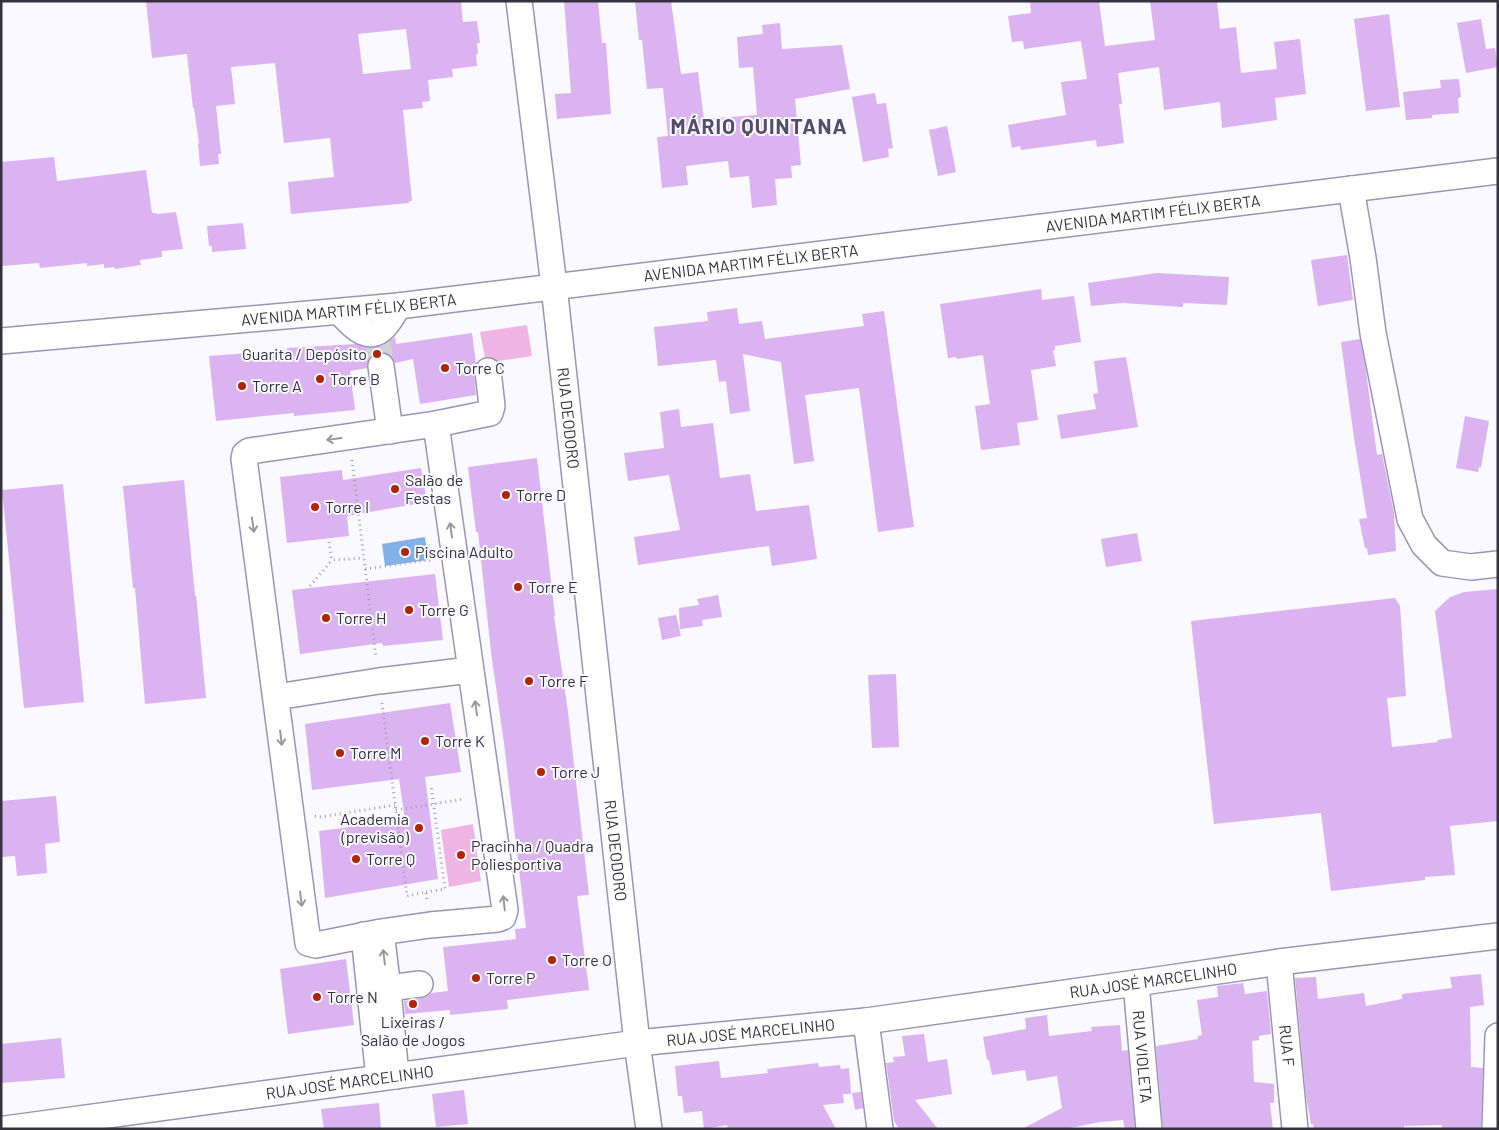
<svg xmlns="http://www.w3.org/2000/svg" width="1499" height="1130" font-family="Barlow,sans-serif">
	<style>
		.green { fill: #f0b4e4 }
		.water { fill: #82b1e8 }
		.building { fill: #dab3f0; fill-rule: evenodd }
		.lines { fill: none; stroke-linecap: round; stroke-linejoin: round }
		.minor-tunnel { stroke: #d2d1d9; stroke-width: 25; stroke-dasharray: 25 12; stroke-linecap: butt }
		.minor-casing { stroke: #9b95b3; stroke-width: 28 }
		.path { stroke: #a4a2ab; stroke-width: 3; stroke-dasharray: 1 4; stroke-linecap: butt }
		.minor { stroke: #fff; stroke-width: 25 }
		.oneway { stroke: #9a989f }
		.poi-dot { fill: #b02401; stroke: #faf9ff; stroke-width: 2 }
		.labels { text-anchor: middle; stroke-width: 4; stroke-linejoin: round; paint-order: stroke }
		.street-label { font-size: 16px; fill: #34323f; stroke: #faf9ff }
		.poi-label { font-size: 16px; fill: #34323f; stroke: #faf9ff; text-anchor: start }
		.district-label { font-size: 21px; font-weight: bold; letter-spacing: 1px; fill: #524d68; stroke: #faf9ff }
	</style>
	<rect width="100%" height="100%" fill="#faf9ff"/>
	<!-- green -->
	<g class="green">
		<polygon points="527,325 532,356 486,363 480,332"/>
		<polygon points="473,824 481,881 449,887 441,830"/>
	</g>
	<!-- water -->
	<polygon class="water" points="425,537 428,560 385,566 382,544"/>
	<!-- building -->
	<g class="building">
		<path d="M 146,1 L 461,1 L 463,22 L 477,21 L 480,43 L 477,43 L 478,54 L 476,55 L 477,66 L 452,69 L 453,77 L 428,80 L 430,101 L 422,102 L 423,108 L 403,110 L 412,201 L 409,201 L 409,203 L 291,214 L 288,182 L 334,177 L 330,138 L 284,143 L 275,63 L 231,67 L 235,104 L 216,106 L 221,154 L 218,154 L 219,164 L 200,166 L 198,144 L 199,143 L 194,108 L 193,108 L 187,54 L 152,58 ZM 406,29 L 411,69 L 363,74 L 358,34 Z"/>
		<polygon points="564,1 598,1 602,43 606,43 611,114 557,119 555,94 571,93"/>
		<polygon points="635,1 671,1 681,74 698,72 704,119 757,115 753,67 739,68 737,37 763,34 762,25 780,23 782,49 842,45 850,89 795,99 801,165 791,166 792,178 775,179 777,205 752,208 749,176 730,178 728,161 686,166 688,185 662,188 657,137 668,136 663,88 647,89 642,40 639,40"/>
		<polygon points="1030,1 1099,1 1105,46 1155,40 1150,1 1217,1 1220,29 1236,27 1241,73 1277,69 1274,42 1300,39 1306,94 1275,98 1277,120 1222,128 1220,102 1164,110 1159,67 1118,73 1122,104 1119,104 1124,143 1097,147 1096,140 1021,150 1020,146 1012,148 1008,125 1066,115 1061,82 1087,79 1081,41 1024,49 1023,41 1012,42 1008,16 1031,13"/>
		<polygon points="1389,14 1400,107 1366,111 1354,19"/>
		<polygon points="1481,19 1486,49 1495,48 1498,67 1466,73 1457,23"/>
		<polygon points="1459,79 1461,97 1458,98 1459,113 1432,115 1432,118 1406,120 1403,92 1441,88 1440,80"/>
		<polygon points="875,93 877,104 886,103 893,148 888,149 889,157 863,162 852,97"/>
		<polygon points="947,126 956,172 938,176 929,130"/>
		<polygon points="54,157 57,181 146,170 152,213 157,213 157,214 176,212 183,249 162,251 162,257 140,260 141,265 115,269 115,267 104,268 104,264 87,266 87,263 40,268 39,263 1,266 1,162"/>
		<polygon points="243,223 246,249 212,252 212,246 209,246 207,226"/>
		<polygon points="1347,255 1353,300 1318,306 1311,260"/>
		<polygon points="1157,273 1229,277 1227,305 1183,303 1183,307 1122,303 1091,306 1088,283"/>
		<polygon points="1041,289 1042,300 1074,296 1081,342 1055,346 1055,350 1053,350 1056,366 1031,370 1038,420 1017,423 1020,445 981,450 975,406 990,404 983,355 957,359 956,357 948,358 940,304"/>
		<polygon points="737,308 739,324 762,321 765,339 864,326 862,314 884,311 914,527 878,532 859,388 805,395 814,461 794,464 781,362 743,354 750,411 730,414 726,381 719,382 716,360 658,366 654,327 708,321 707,312"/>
		<polygon points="472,333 476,364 474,373 476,395 420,404 413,359 395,363 392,357 387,353 380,352 372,355 368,361 367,368 350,371 355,410 294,416 294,413 216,421 209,356 287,350 287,348 356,344 363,347 376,348 383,345 395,337 396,344"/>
		<polygon points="1360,339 1365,364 1377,455 1382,454 1394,513 1396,551 1368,555 1367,548 1365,548 1359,519 1367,518 1354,438 1341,342"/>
		<polygon points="1126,357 1138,427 1061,439 1057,415 1096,409 1093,394 1098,393 1094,361"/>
		<polygon points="679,409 681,427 713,423 720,478 750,474 756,511 809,505 817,559 772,566 769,546 738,550 638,565 634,537 680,530 669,475 628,481 624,453 664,448 660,412"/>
		<polygon points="1465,416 1489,421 1481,467 1479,467 1478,472 1456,468"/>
		<polygon points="537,458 555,616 554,616 568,712 589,895 577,896 589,990 507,1000 508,1009 450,1015 450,1010 405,1014 404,1001 422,998 428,996 431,993 448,991 443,947 516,939 515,929 526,928 504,743 491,652 478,532 476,532 468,467"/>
		<polygon points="421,468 427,502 347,516 349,536 287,543 280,477 342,470 343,480"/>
		<polygon points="184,480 195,596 196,595 206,698 145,704 135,588 133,588 123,486"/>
		<polygon points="63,484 84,702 24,708 2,490"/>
		<polygon points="1137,533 1142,561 1106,567 1101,539"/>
		<polygon points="435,574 443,640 383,646 382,643 300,654 292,590"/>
		<polygon points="1498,589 1498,821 1450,826 1455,875 1425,877 1425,880 1331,891 1321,813 1214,824 1191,621 1395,598 1400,606 1406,696 1387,698 1392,747 1438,742 1437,740 1452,738 1435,611 1450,597 1464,592"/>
		<polygon points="718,595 722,617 702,620 703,626 680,629 679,608 699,605 697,599"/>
		<polygon points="676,615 681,636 662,640 658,618"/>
		<polygon points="896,674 899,747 872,748 868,675"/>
		<polygon points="450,703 461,772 425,777 438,879 325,898 319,831 405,820 399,779 312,790 305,724"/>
		<polygon points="56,796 60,842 45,844 47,873 17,876 15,856 1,857 1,801"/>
		<polygon points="346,959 354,1025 288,1034 280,969"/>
		<polygon points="1481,974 1484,1005 1470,1007 1471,1067 1483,1068 1481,1129 1442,1129 1442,1125 1404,1126 1404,1129 1314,1129 1313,1124 1311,1124 1306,1096 1295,978 1316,977 1318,999 1364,993 1366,1006 1402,999 1402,994 1452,988 1450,977"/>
		<polygon points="1243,983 1245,994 1267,991 1271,1034 1259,1036 1259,1040 1252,1041 1254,1082 1274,1084 1274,1103 1270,1103 1273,1129 1163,1129 1156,1046 1198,1039 1198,1036 1202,1035 1197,1000 1218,997 1217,986"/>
		<polygon points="1047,1015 1049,1036 1092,1031 1091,1027 1120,1025 1122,1051 1128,1050 1135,1129 1125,1129 1123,1120 1100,1122 1065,1129 1022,1129 1062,1108 1057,1076 1027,1081 1025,1070 992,1075 989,1060 987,1060 983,1037 1026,1029 1025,1018"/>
		<polygon points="924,1034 928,1062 947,1059 952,1094 915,1100 938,1129 899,1129 894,1121 886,1063 894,1062 893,1057 905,1056 902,1036"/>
		<polygon points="61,1038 65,1078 1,1083 1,1044"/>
		<polygon points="719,1061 721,1078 768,1073 767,1069 818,1063 819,1067 840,1065 841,1069 849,1068 851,1094 843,1094 844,1103 823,1105 836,1129 728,1129 727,1125 704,1129 702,1111 684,1113 682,1096 678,1096 675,1066"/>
		<polygon points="464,1090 468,1124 436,1127 432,1094"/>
		<polygon points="861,1092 863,1108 855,1110 852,1093"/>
		<polygon points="379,1103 381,1129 324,1129 321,1109"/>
	</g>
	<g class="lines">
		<!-- minor-tunnel -->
		<polyline class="minor-tunnel" points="378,341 381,366"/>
		<defs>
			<g id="minor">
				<path id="s1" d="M 519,1 L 554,286 L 637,1043 L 649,1129"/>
				<polyline points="1351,189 1363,258 1373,333 1410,519 1424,545 1442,563 1471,567 1498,564"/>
				<path d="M 340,312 C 366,342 379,342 398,306"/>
				<path id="s2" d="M 1,341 L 398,306 L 1498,171"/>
				<polyline points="381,366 390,431"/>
				<polyline points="436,424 490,413 492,406 488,371"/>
				<polyline points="276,697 379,681 470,670"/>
				<polyline points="381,932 316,945 308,943 244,459 245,454 249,451 436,424 505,910 503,917 498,919 430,925 381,932 388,989 396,1076"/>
				<polyline points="364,935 379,1078"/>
				<path id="s3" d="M 1279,962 L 1295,1129"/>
				<path id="s4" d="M 1136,983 L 1149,1129"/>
				<polyline points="373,990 420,984"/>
				<polyline points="866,1021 880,1129"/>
				<path id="s5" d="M 5,1129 L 637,1043 L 866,1021 L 1136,983 L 1279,962 L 1498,936"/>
				<polyline points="1495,1129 1498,1036"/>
			</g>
		</defs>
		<!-- minor casing -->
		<use href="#minor" class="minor-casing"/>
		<!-- path -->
		<g class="path">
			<polyline points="352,460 376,658"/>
			<polyline points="329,542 332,560 364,558"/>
			<polyline points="365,569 428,560 431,561"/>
			<polyline points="310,586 332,560"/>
			<polyline points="382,703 407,896 426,892 427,901"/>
			<polyline points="396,810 465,799"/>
			<polyline points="345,813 346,824"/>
			<polyline points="315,816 320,817 395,805"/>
			<polyline points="426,892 445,889 431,785"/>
		</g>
		<!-- minor -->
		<use href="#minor" class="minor"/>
	</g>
	<!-- one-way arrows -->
	<defs><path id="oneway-shaft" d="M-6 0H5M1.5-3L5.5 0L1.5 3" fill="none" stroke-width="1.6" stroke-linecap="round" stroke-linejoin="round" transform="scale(1.25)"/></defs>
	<g class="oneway">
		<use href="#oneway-shaft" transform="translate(334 439) rotate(172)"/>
		<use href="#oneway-shaft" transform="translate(253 525) rotate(82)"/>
		<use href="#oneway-shaft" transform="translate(451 530) rotate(-98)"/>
		<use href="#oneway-shaft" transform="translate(476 708) rotate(-98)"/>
		<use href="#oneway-shaft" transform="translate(281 738) rotate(83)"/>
		<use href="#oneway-shaft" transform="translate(301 899) rotate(83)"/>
		<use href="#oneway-shaft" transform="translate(504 903) rotate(-96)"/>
		<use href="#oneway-shaft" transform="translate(384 957) rotate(-97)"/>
	</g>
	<!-- markers -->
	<g class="poi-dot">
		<circle cx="377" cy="354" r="5"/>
		<circle cx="445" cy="368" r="5"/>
		<circle cx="320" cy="379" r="5"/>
		<circle cx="242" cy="386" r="5"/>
		<circle cx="395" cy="489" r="5"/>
		<circle cx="506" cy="495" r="5"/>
		<circle cx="315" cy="507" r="5"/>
		<circle cx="405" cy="552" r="5"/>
		<circle cx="518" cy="587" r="5"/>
		<circle cx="409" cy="610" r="5"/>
		<circle cx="326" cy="618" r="5"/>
		<circle cx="529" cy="681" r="5"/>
		<circle cx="425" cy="741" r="5"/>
		<circle cx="340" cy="753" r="5"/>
		<circle cx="541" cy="772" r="5"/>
		<circle cx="419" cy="828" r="5"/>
		<circle cx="461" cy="855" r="5"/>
		<circle cx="356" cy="859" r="5"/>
		<circle cx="552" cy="960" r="5"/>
		<circle cx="476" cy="978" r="5"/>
		<circle cx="317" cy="997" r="5"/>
		<circle cx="413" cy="1004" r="5"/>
	</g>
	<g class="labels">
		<!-- street labels -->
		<g class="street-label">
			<text dy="6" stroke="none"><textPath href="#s2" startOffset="1159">AVENIDA MARTIM FÉLIX BERTA</textPath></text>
			<text dy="6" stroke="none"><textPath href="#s2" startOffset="754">AVENIDA MARTIM FÉLIX BERTA</textPath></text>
			<text dy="6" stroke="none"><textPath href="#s2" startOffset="349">AVENIDA MARTIM FÉLIX BERTA</textPath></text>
			<text dy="6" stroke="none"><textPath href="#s1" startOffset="420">RUA DEODORO</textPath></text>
			<text dy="6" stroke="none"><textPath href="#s1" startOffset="855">RUA DEODORO</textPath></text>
			<text dy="6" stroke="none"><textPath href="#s5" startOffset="1158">RUA JOSÉ MARCELINHO</textPath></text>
			<text dy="6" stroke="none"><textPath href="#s5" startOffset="752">RUA JOSÉ MARCELINHO</textPath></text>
			<text dy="6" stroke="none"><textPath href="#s3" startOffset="84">RUA F</textPath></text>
			<text dy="6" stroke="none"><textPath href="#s4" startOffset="74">RUA VIOLETA</textPath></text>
			<text dy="6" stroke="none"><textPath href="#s5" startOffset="348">RUA JOSÉ MARCELINHO</textPath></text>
		</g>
		<!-- poi labels -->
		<g class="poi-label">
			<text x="367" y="360" text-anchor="end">Guarita / Depósito</text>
			<text x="455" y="374">Torre C</text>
			<text x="330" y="385">Torre B</text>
			<text x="252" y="392">Torre A</text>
			<text x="405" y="486">Salão de<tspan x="405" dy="18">Festas</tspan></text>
			<text x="516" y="501">Torre D</text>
			<text x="325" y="513">Torre I</text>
			<text x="415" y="558">Piscina Adulto</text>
			<text x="528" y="593">Torre E</text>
			<text x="419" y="616">Torre G</text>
			<text x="336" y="624">Torre H</text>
			<text x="539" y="687">Torre F</text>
			<text x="435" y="747">Torre K</text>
			<text x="350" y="759">Torre M</text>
			<text x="551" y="778">Torre J</text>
			<text x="409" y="825" text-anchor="end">Academia<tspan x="409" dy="18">(previsão)</tspan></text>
			<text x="471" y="852">Pracinha / Quadra<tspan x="471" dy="18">Poliesportiva</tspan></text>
			<text x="366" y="865">Torre Q</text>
			<text x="562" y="966">Torre O</text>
			<text x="486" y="984">Torre P</text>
			<text x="327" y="1003">Torre N</text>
			<text x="413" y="1028" text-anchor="middle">Lixeiras /<tspan x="413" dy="18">Salão de Jogos</tspan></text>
		</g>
		<!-- district labels -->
		<g class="district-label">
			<text x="759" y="134">MÁRIO QUINTANA</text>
		</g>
	</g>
	<!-- border -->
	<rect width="1499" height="1130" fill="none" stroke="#34323f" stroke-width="5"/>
</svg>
